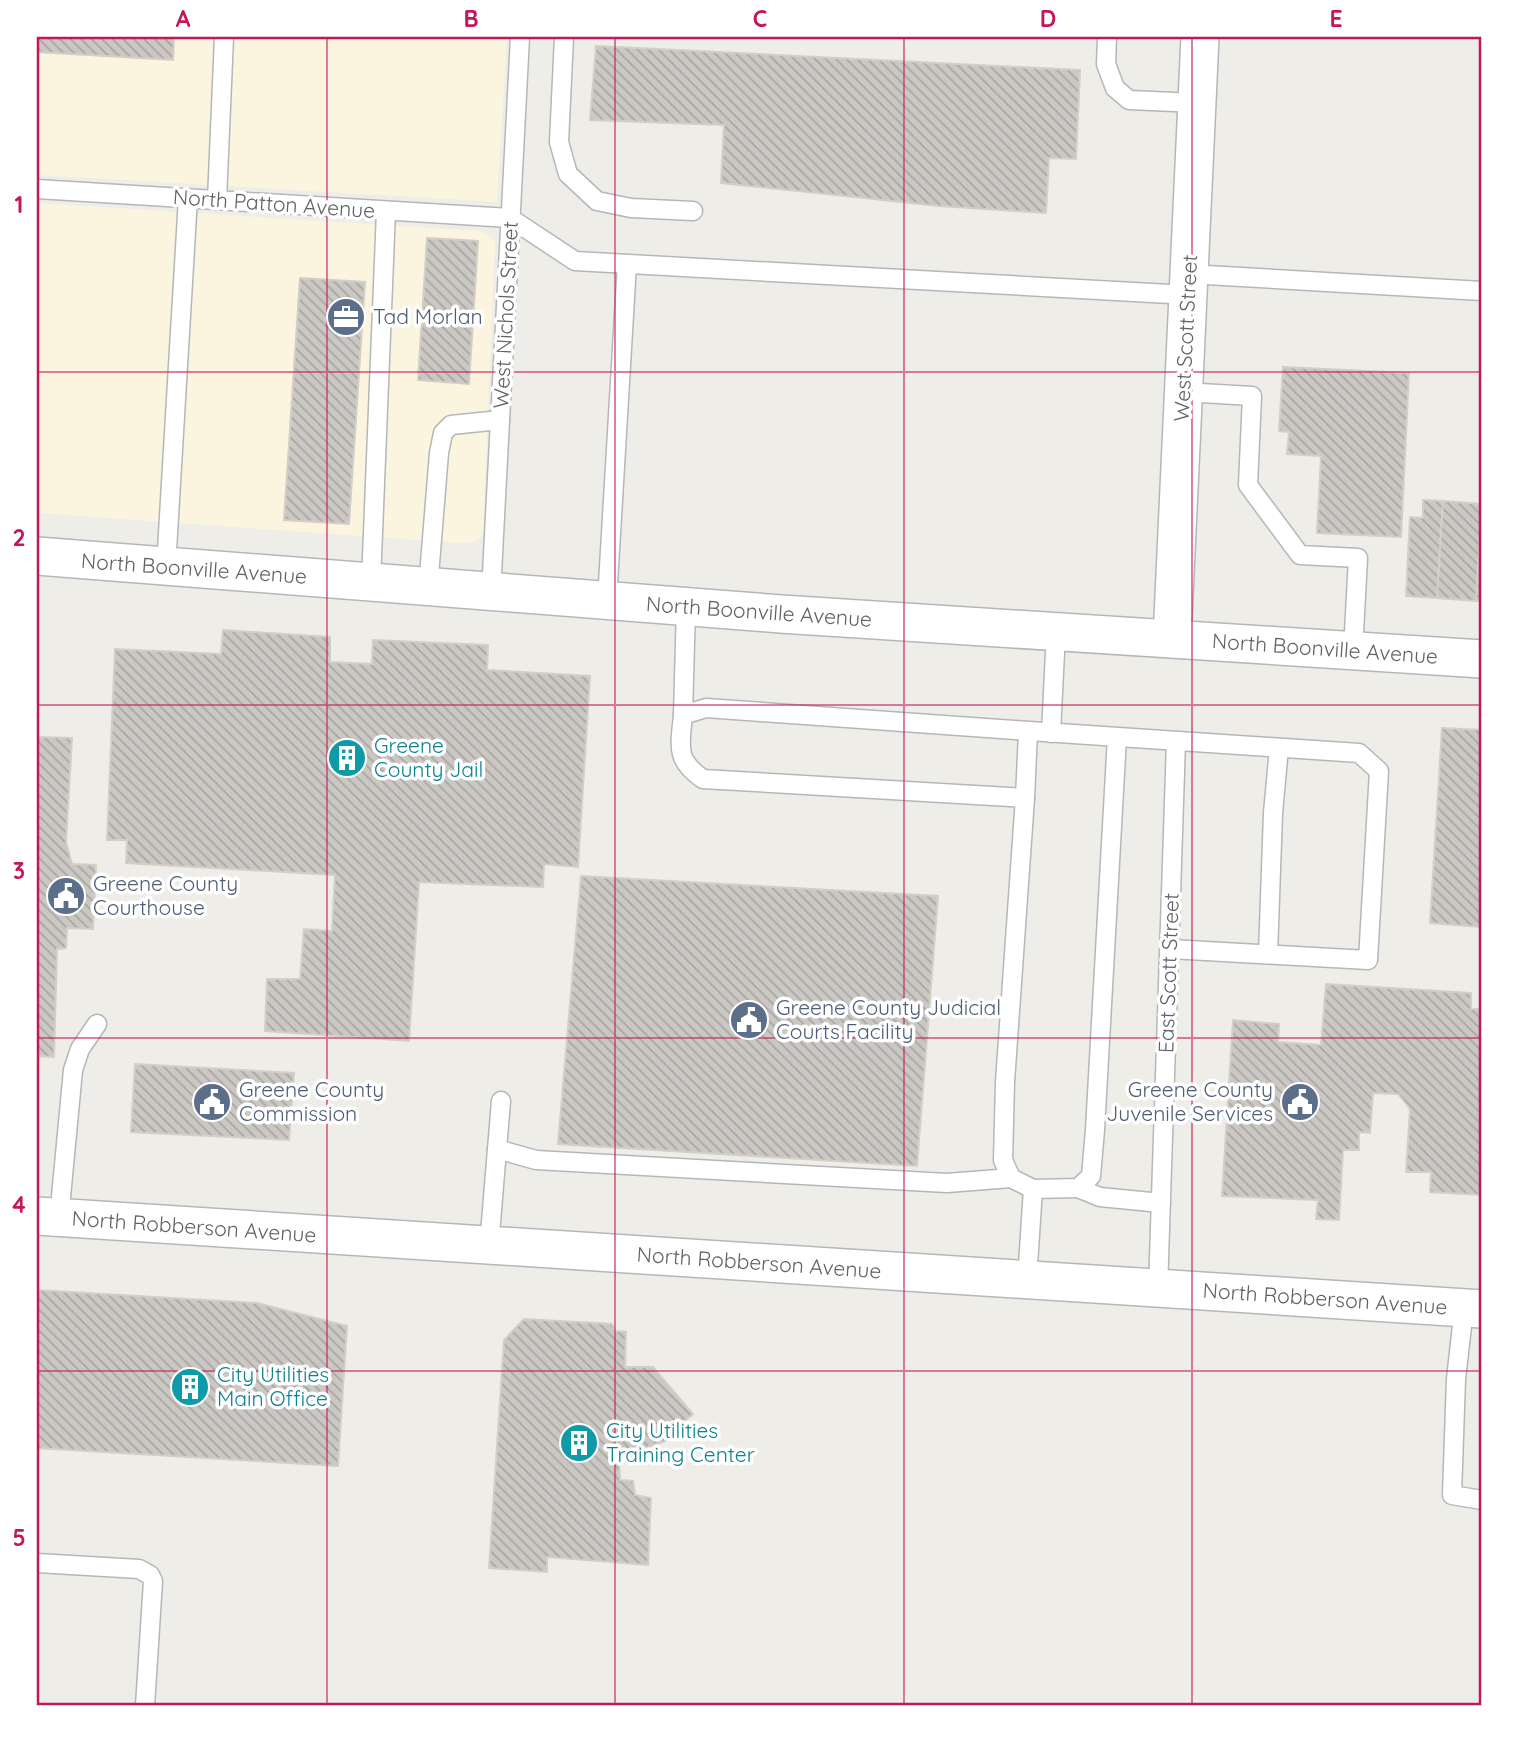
<svg xmlns="http://www.w3.org/2000/svg" width="1519" height="1743" font-family="Quicksand,sans-serif">
	<style>
		.commercial { fill: #fbf4df }
		.building { fill: url(#building-back-hatch); stroke: #d3cfc5; stroke-width: 2 }
		.lines { fill: none; stroke-linecap: round; stroke-linejoin: round }
		.lane-casing { stroke: #b4b7ba; stroke-width: 21 }
		.street-casing { stroke: #b4b7ba; stroke-width: 40 }
		.lane { stroke: #fff; stroke-width: 18 }
		.street { stroke: #fff; stroke-width: 37 }
		.grid { fill: none; stroke: #c2185b; stroke-width: 2; stroke-opacity: 0.55 }
		.labels { text-anchor: middle; stroke-width: 7; stroke-linejoin: round; paint-order: stroke }
		.street-label { font-size: 21px; fill: #5e6266; stroke: #fff }
		.service-label { font-size: 21px; fill: #4e5e75; stroke: #fff; text-anchor: start }
		.culture-label { font-size: 21px; fill: #0d838f; stroke: #fff; text-anchor: start }
		.neatline { fill: none; stroke: #c2185b; stroke-width: 2.5 }
		.grid-label { font-size: 23px; text-anchor: middle; font-weight: bold; fill: #c2185b }
	</style>
	<defs>
		<pattern id="building-back-hatch" width="6" height="6" patternUnits="userSpaceOnUse" patternTransform="scale(1.75)"><rect width="6" height="6" fill="#cbc8c4"/><path d="M-1 5l2 2M0 0l6 6M5-1l2 2" fill="none" stroke="#a8a6a3"/></pattern>
	</defs>
	<rect width="100%" height="100%" fill="#efede7"/>
	<!-- commercial -->
	<g class="commercial">
		<polygon points="37,37 507,37 497,202 37,175"/>
		<polygon points="37,203 480,231 488,235 495,241 483,532 480,539 471,543 460,543 37,513"/>
	</g>
	<!-- building -->
	<g class="building">
		<polygon points="37,37 174,37 173,60 37,52"/>
		<polygon points="596,46 1080,70 1076,159 1049,158 1046,213 939,206 721,183 724,125 590,120"/>
		<polygon points="427,238 478,241 469,384 418,380"/>
		<polygon points="300,278 365,282 349,524 284,520"/>
		<polygon points="1283,367 1409,373 1401,537 1317,533 1321,456 1287,454 1289,432 1279,431"/>
		<polygon points="1423,500 1443,501 1437,598 1406,596 1410,517 1423,518"/>
		<polygon points="1443,501 1482,504 1476,601 1437,598"/>
		<polygon points="1482,504 1482,601 1476,601"/>
		<polygon points="223,630 330,637 330,662 372,664 373,640 488,645 487,670 590,676 578,867 544,864 543,887 419,882 409,1041 265,1031 267,979 300,979 304,929 332,931 335,875 126,863 127,840 107,840 115,649 221,654"/>
		<polygon points="1442,728 1482,730 1482,927 1430,923"/>
		<polygon points="37,737 72,738 66,842 72,864 96,865 93,929 67,928 66,948 57,949 54,1057 37,1056"/>
		<polygon points="581,876 938,896 917,1166 558,1144"/>
		<polygon points="1326,984 1471,993 1471,1009 1482,1009 1482,1195 1430,1192 1431,1172 1406,1172 1410,1109 1398,1094 1373,1093 1370,1133 1359,1132 1359,1150 1343,1150 1339,1220 1316,1219 1318,1200 1222,1196 1233,1020 1279,1024 1278,1042 1321,1045"/>
		<polygon points="135,1064 294,1073 289,1140 131,1132"/>
		<polygon points="37,1290 257,1303 347,1326 338,1466 37,1448"/>
		<polygon points="524,1319 612,1324 615,1331 626,1332 625,1367 653,1367 693,1414 671,1432 674,1438 648,1447 648,1453 619,1458 620,1480 633,1481 635,1495 651,1498 648,1565 547,1557 547,1572 489,1568 504,1340"/>
	</g>
	<g class="lines">
		<defs>
			<g id="lane">
				<polyline points="564,37 559,142 568,174 597,201 631,208 693,211"/>
				<polyline points="1107,37 1106,64 1115,88 1129,100 1197,103"/>
				<polyline points="37,189 510,218 575,261 1188,295"/>
				<polyline points="217,200 224,37"/>
				<polyline points="1189,274 1482,291"/>
				<polyline points="1183,392 1252,396 1248,485 1300,555 1358,558 1353,651"/>
				<polyline points="166,567 188,198"/>
				<polyline points="371,582 386,211"/>
				<polyline points="428,588 439,453 443,433 451,425 500,420"/>
				<polyline points="491,593 520,37"/>
				<polyline points="607,601 627,264"/>
				<polyline points="683,715 686,606"/>
				<polyline points="1051,733 1056,632"/>
				<path d="M 1117,737 L 1095,1130 L 1091,1176 L 1078,1188 L 1033,1189 L 1011,1178 L 1003,1160 L 1005,1082 L 1025,798 L 703,779 C 675,760 680,746 683,715 L 706,708 C 924,724 1141,739 1359,753 L 1379,771 L 1368,960 L 1170,949"/>
				<polyline points="1025,798 1028,732"/>
				<polyline points="1268,954 1273,813 1279,748"/>
				<polyline points="497,1149 536,1160 947,1183 1011,1178"/>
				<polyline points="1078,1188 1100,1197 1161,1203"/>
				<polyline points="59,1218 73,1070 80,1049 97,1024"/>
				<polyline points="489,1246 501,1101"/>
				<polyline points="1027,1280 1033,1189"/>
				<polyline points="1158,1289 1176,741"/>
				<polyline points="1464,1308 1456,1379 1452,1495 1482,1500"/>
				<polyline points="37,1563 139,1569 150,1575 153,1581 145,1706"/>
			</g>
			<g id="street">
				<polyline points="37,556 781,614 1482,659"/>
				<polyline points="1172,639 1200,37"/>
				<polyline points="37,1216 1482,1309"/>
			</g>
		</defs>
		<!-- lane casing -->
		<use href="#lane" class="lane-casing"/>
		<!-- street casing -->
		<use href="#street" class="street-casing"/>
		<!-- lane -->
		<use href="#lane" class="lane"/>
		<!-- street -->
		<use href="#street" class="street"/>
	</g>
	<!-- grid -->
	<path class="grid" d="M 327,37 L 327,1706M 615,37 L 615,1706M 904,37 L 904,1706M 1192,37 L 1192,1706M 37,372 L 1482,372M 37,705 L 1482,705M 37,1038 L 1482,1038M 37,1371 L 1482,1371"/>
	<!-- icons -->
	<defs>
		<symbol id="office-disc" viewBox="-11 -11 22 22"><circle r="9.5" fill="#5c6f8a" stroke="#fff"/><path d="M-6-3h4V-5.5h4V-3h4V5H-6ZM-1-4.5V-3h2v-1.5ZM-6 0V1H6V0Z" fill="#fff"/></symbol>
		<symbol id="building-disc" viewBox="-11 -11 22 22"><circle r="9.5" fill="#0f9aa8" stroke="#fff"/><path d="M-4-6H4V6H1V3H-1V6H-4ZM-2.5-4.3h1.7v1.8h-1.7ZM.8-4.3h1.7v1.8H.8ZM-2.5-1h1.7V.8h-1.7ZM.8-1h1.7V.8H.8Z" fill="#fff"/></symbol>
		<symbol id="civic-disc" viewBox="-11 -11 22 22"><circle r="9.5" fill="#5c6f8a" stroke="#fff"/><path d="M-.6-6.5H3V-4.5H.6V-3L4-1V1h2V6H-6V1h2V-1L-.6-3ZM-1.2 2.5V6h2.4V2.5Z" fill="#fff"/></symbol>
	</defs>
	<g fill-rule="evenodd">
		<use href="#office-disc" x="324" y="295" width="44" height="44"/>
		<use href="#building-disc" x="325" y="736" width="44" height="44"/>
		<use href="#civic-disc" x="44" y="874" width="44" height="44"/>
		<use href="#civic-disc" x="727" y="998" width="44" height="44"/>
		<use href="#civic-disc" x="190" y="1080" width="44" height="44"/>
		<use href="#civic-disc" x="1278" y="1080" width="44" height="44"/>
		<use href="#building-disc" x="168" y="1365" width="44" height="44"/>
		<use href="#building-disc" x="557" y="1421" width="44" height="44"/>
	</g>
	<g class="labels">
		<!-- street labels -->
		<g class="street-label">
			<text transform="translate(274 204) rotate(4)" y="7">North Patton Avenue</text>
			<text transform="translate(506 315) rotate(-87)" y="7">West Nichols Street</text>
			<text transform="translate(1186 338) rotate(-87)" y="7">West Scott Street</text>
			<text transform="translate(194 569) rotate(4)" y="7">North Boonville Avenue</text>
			<text transform="translate(759 612) rotate(4)" y="7">North Boonville Avenue</text>
			<text transform="translate(1325 649) rotate(4)" y="7">North Boonville Avenue</text>
			<text transform="translate(1169 973) rotate(-88)" y="7">East Scott Street</text>
			<text transform="translate(194 1227) rotate(4)" y="7">North Robberson Avenue</text>
			<text transform="translate(759 1263) rotate(4)" y="7">North Robberson Avenue</text>
			<text transform="translate(1325 1299) rotate(4)" y="7">North Robberson Avenue</text>
		</g>
		<!-- service labels -->
		<g class="service-label">
			<text x="373" y="324">Tad Morlan</text>
			<text x="93" y="891">Greene County<tspan x="93" dy="24">Courthouse</tspan></text>
			<text x="776" y="1015">Greene County Judicial<tspan x="776" dy="24">Courts Facility</tspan></text>
			<text x="239" y="1097">Greene County<tspan x="239" dy="24">Commission</tspan></text>
			<text x="1273" y="1097" text-anchor="end">Greene County<tspan x="1273" dy="24">Juvenile Services</tspan></text>
		</g>
		<!-- culture labels -->
		<g class="culture-label">
			<text x="374" y="753">Greene<tspan x="374" dy="24">County Jail</tspan></text>
			<text x="217" y="1382">City Utilities<tspan x="217" dy="24">Main Office</tspan></text>
			<text x="606" y="1438">City Utilities<tspan x="606" dy="24">Training Center</tspan></text>
		</g>
	</g>
	<!-- border -->
	<rect width="1519" height="1743" fill="none" stroke="#ffffff" stroke-width="77"/>
	<rect x="38" y="38" width="1442" height="1666" class="neatline"/>
	<g class="grid-label">
		<text x="183" y="27">A</text>
		<text x="471" y="27">B</text>
		<text x="760" y="27">C</text>
		<text x="1048" y="27">D</text>
		<text x="1336" y="27">E</text>
		<text x="19" y="213">1</text>
		<text x="19" y="546">2</text>
		<text x="19" y="879">3</text>
		<text x="19" y="1213">4</text>
		<text x="19" y="1546">5</text>
	</g>
</svg>
